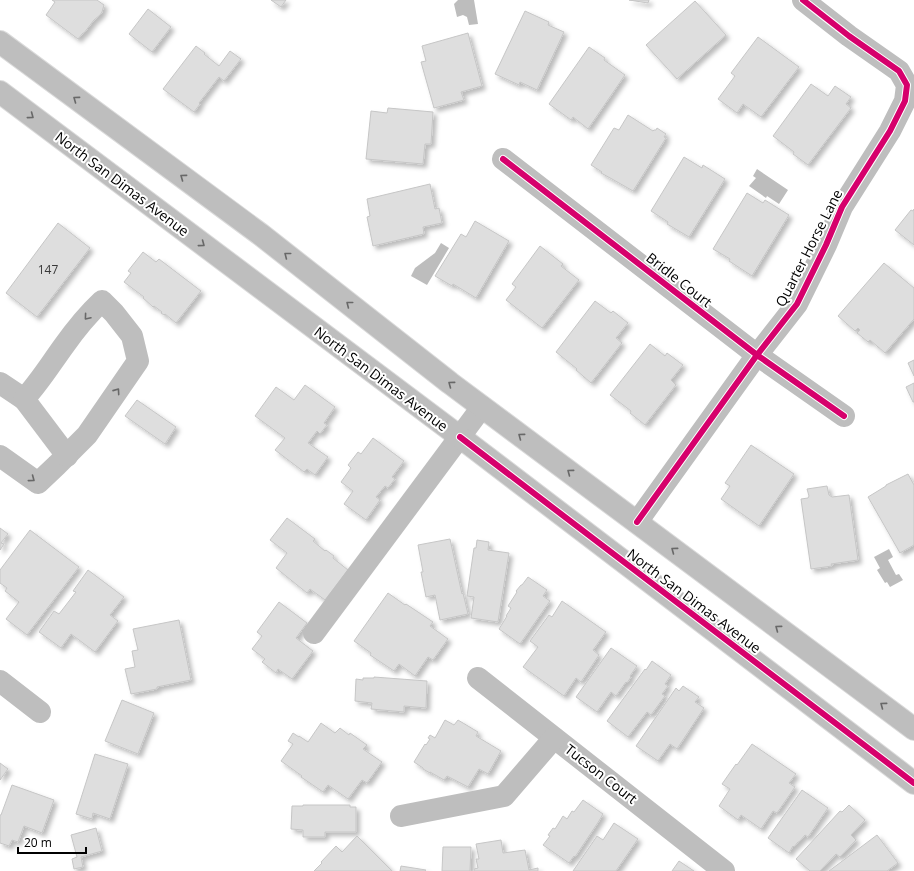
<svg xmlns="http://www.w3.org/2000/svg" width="914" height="871" font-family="'Open Sans',sans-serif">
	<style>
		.water { fill: #bdbdbd }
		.building { fill: #dedede; stroke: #c6c6c6; filter: url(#shadow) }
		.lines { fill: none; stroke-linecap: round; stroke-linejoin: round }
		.major-casing { stroke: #dbdbdb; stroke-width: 24 }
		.minor { stroke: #bebebe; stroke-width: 22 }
		.major { stroke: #bebebe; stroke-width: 22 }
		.cycleway-casing { stroke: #fff; stroke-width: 8 }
		.cycleway { stroke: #d6006c; stroke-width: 6 }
		.oneway { stroke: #686868 }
		.labels { text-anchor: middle; stroke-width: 4; stroke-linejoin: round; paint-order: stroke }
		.number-label { font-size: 12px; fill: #383838 }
		.street-label { font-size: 14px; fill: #000; stroke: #fff }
	</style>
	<defs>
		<filter id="shadow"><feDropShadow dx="3.5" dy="3.5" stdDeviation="2" flood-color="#0004"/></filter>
	</defs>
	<rect width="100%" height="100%" fill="#fff"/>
	<!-- water -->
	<g class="water">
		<polygon points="458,0 474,0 478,24 469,25 467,17 463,15 457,17 454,4"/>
		<polygon points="757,169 788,190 779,204 767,196 766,198 749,186 756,178 753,176"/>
		<polygon points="441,243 449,248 427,285 411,276 415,268 435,253"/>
		<polygon points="889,549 893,557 888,560 896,575 899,574 903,580 890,587 887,582 885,583 877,570 880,568 874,557"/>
	</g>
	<!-- building -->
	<g class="building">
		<polygon points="52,0 97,0 104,5 102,12 100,15 94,20 84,33 83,33 78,39 46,15 55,2"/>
		<polygon points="271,0 286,0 281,7"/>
		<polygon points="629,0 649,0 648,3"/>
		<polygon points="695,1 726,35 677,79 646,45"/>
		<polygon points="148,9 171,27 152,52 129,34"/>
		<polygon points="525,11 549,22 548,25 564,32 537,90 520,82 519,85 495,74"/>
		<polygon points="468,33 482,86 461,92 464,100 434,108 421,62 426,61 422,46"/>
		<polygon points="758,37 799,67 761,117 743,104 737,113 718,99 735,76 731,73"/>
		<polygon points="196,46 205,53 204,54 219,66 230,51 241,59 224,81 219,77 199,103 200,104 194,112 163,89"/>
		<polygon points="589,47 605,58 604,60 625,75 588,129 573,117 571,120 549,104"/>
		<polygon points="811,84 828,96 835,86 851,97 846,104 851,108 808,165 793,154 794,152 773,136"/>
		<polygon points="388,108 433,112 431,144 425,144 423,164 366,159 371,111 387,113"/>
		<polygon points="628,115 653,131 654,130 656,130 657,128 666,134 664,137 666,138 633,191 612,179 601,173 602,172 591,165 614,128 619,130"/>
		<polygon points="684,157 702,168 703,165 725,179 689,237 667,224 668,222 651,211"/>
		<polygon points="430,184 435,209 439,208 442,223 423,227 424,234 373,246 367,217 370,216 367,199"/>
		<polygon points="747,193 763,203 765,200 789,215 752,276 729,261 730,259 713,249"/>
		<polygon points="914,209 914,245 895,230 911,210 913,211"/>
		<polygon points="475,221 509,241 476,298 453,284 452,286 435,276 461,234 466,237"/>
		<polygon points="58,223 90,248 37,317 6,293"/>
		<polygon points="540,246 563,264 561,266 579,280 542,328 506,300 516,287 512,284"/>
		<polygon points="143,252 156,262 159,259 201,291 176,323 165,314 164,315 161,313 162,312 154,306 153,307 143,298 144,297 124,282 131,273 128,271"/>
		<polygon points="884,263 914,288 914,319 885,353 870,340 868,342 857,333 860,330 858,328 855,331 838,316"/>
		<polygon points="595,301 611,313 613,311 628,323 616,338 622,343 591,383 576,370 577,369 556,352"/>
		<polygon points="650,344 665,356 667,353 683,365 671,380 676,385 645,425 630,413 631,411 610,395"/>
		<polygon points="914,360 914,376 908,363"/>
		<polygon points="914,383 914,402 913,402 906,387"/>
		<polygon points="305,385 335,407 324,423 327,425 320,434 317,431 308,443 328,457 315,475 307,469 304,472 275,450 285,438 255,416 276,387 294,400"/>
		<polygon points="137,400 176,427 165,444 125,416"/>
		<polygon points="373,438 404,461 392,477 395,479 388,488 385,486 376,497 380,500 366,520 344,504 353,491 341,482 351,468 348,465 358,452 361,454"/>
		<polygon points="751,445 794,474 759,526 721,499 730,486 725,483"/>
		<polygon points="908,474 914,485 914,545 900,553 868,497 886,486 886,485"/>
		<polygon points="827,486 829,495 832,497 849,495 858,560 831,564 832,566 811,569 801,499 808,498 809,496 807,489"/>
		<polygon points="287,518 315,539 313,541 325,551 326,550 334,556 333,558 348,570 325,600 310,589 307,593 276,568 287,553 270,540"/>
		<polygon points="0,528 8,534 1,543 4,544 0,550"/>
		<polygon points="30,530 79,567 27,635 6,619 19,602 5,591 7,588 0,583 0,570"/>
		<polygon points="450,539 462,594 463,593 468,614 440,620 435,595 426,597 421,572 423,572 418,545"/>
		<polygon points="477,540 489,542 488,550 509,553 498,622 471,618 474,597 467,596 474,548 476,548"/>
		<polygon points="88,570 124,597 110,615 118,621 95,652 71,634 61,648 39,632 54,611 59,614 76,592 73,591"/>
		<polygon points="528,577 547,590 543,596 550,601 520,644 499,629 507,616 506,616 511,608 508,606 517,592 516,591 521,585 522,585"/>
		<polygon points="388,593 405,605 406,604 433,622 430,626 448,639 433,660 428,657 415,676 399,664 394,671 370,655 371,653 354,641"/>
		<polygon points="562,601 606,632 593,650 599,655 581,682 576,678 564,696 523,667 538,647 530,641 549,615 552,617"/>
		<polygon points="279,602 307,623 296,638 313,651 292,679 278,669 276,673 262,662 265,659 252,649 262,636 257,632"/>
		<polygon points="179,620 191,680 157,687 157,689 131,694 125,669 135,667 132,651 138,650 133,629"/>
		<polygon points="611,648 637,666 630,676 631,677 627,683 626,682 616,696 611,692 597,712 576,697"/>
		<polygon points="652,661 671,675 665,684 668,686 662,694 665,696 651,715 647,712 628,737 607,721 645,669 646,670"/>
		<polygon points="374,677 427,681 426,708 404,706 404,712 371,709 372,703 355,701 356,679 363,680 363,678 374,678"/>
		<polygon points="683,686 699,697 695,702 704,708 677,749 670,744 658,761 636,746 676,688 679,691"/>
		<polygon points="122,700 154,713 138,754 105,741"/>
		<polygon points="445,720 454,725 458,720 478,732 476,736 501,751 488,774 479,769 468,787 447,776 444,780 430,772 430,773 423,769 423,768 414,762 425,744 426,745 430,739 428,738 430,735 435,738"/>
		<polygon points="321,723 335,733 340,728 349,735 350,733 367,745 363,749 382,762 367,783 362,780 348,799 328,785 323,792 301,777 302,776 281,761 293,744 288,741 293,733 299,737 299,736 308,742"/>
		<polygon points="752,744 796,774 789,783 795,787 777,813 773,811 761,829 741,815 738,820 719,806 730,789 722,784 736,764 737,765"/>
		<polygon points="95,754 128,764 110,819 93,813 92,819 76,814"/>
		<polygon points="0,763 8,769 0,780"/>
		<polygon points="12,785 54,800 42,833 24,826 18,842 12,840 9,846 0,843 0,815 1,815"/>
		<polygon points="802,790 828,808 808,837 805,835 799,842 798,842 794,847 793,846 789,853 768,838"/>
		<polygon points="583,800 603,814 599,821 575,857 574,856 569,863 543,845 550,836 548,835 553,828 555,829 563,816 567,819 572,811 574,812"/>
		<polygon points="303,805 350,805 350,807 356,807 356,832 325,832 325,837 303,837 303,830 291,829 292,806 303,806"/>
		<polygon points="849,805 865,820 851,835 856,840 840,857 836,854 820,871 810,871 796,859 840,811 842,812"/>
		<polygon points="614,823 638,839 616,871 573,871 597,836 603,840"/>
		<polygon points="96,828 102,851 81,857 83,867 74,869 72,859 77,857 71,835"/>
		<polygon points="877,835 898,863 887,871 829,871"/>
		<polygon points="357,836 392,871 314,871 322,863 321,862 336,846 342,852"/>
		<polygon points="501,840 503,853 525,850 529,870 538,868 538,871 474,871 474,869 478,868 476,859 479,859 476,844"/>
		<polygon points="443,847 471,847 470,871 442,871"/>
		<polygon points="679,861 694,871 672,871"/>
		<polygon points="401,866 426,870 425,871 400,871"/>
	</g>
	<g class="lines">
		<defs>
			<g id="major">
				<polyline points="0,42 260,234 450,383 914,729"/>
				<polyline points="0,92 460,437 914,783"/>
			</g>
		</defs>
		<!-- major casing -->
		<use href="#major" class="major-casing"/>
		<!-- minor -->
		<g class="minor">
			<polyline points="503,159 757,355 844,416"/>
			<path d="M 0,383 L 24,399 C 39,383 50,365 63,347 C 75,330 87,315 102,301 L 114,313 L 132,336 L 138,361 L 87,435 L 57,465 L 38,483 L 0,456"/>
			<polyline points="24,399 67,456"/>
			<polyline points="637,522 757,355 797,304 826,245 842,207 890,131 905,101 907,85 899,71 849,36 803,0"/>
			<polyline points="314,633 482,407"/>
			<polyline points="478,678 724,871"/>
			<polyline points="0,681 40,712"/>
			<polyline points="401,816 504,796 554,738"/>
		</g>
		<!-- major -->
		<use href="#major" class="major"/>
		<defs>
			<g id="cycleway">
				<polyline points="503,159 757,355 844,416"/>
				<polyline points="460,437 914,783"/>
				<polyline points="637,522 757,355 797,304 826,245 842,207 890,131 905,101 907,85 899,71 849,36 803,0"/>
			</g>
		</defs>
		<!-- cycleway casing -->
		<use href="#cycleway" class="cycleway-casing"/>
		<!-- cycleway -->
		<use href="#cycleway" class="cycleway"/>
	</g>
	<!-- one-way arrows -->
	<defs><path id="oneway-chevron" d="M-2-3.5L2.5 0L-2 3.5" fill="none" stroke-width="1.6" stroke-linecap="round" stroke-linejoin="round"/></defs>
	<g class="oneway">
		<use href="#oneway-chevron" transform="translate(76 99) rotate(-144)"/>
		<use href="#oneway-chevron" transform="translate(31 116) rotate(37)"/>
		<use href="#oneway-chevron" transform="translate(183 177) rotate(-144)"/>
		<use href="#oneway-chevron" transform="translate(202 244) rotate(37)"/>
		<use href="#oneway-chevron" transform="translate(287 255) rotate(-142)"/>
		<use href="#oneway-chevron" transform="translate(349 304) rotate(-142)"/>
		<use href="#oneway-chevron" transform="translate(87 317) rotate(130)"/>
		<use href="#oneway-chevron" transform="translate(451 384) rotate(-143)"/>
		<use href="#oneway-chevron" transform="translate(117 391) rotate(-55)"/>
		<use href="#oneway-chevron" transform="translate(521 436) rotate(-143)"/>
		<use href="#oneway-chevron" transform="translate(570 472) rotate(-143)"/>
		<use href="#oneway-chevron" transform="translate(32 479) rotate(37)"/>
		<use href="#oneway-chevron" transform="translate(674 550) rotate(-143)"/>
		<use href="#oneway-chevron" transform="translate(778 628) rotate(-143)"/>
		<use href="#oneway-chevron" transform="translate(883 705) rotate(-143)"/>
	</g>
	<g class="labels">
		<!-- number labels -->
		<g class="number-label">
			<text x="48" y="274">147</text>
		</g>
		<!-- street labels -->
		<g class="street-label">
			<text transform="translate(122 184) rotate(37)" y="5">North San Dimas Avenue</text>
			<text transform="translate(809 248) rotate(-63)" y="5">Quarter Horse Lane</text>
			<text transform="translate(679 280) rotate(38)" y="5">Bridle Court</text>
			<text transform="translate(381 379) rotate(37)" y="5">North San Dimas Avenue</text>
			<text transform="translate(694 601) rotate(37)" y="5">North San Dimas Avenue</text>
			<text transform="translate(601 774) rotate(38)" y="5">Tucson Court</text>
		</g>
	</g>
	<!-- scale -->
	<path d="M18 847v6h68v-6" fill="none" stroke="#000000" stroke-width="2"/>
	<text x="24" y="847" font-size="12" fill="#000000" stroke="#ffffff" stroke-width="3" paint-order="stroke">20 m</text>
</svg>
